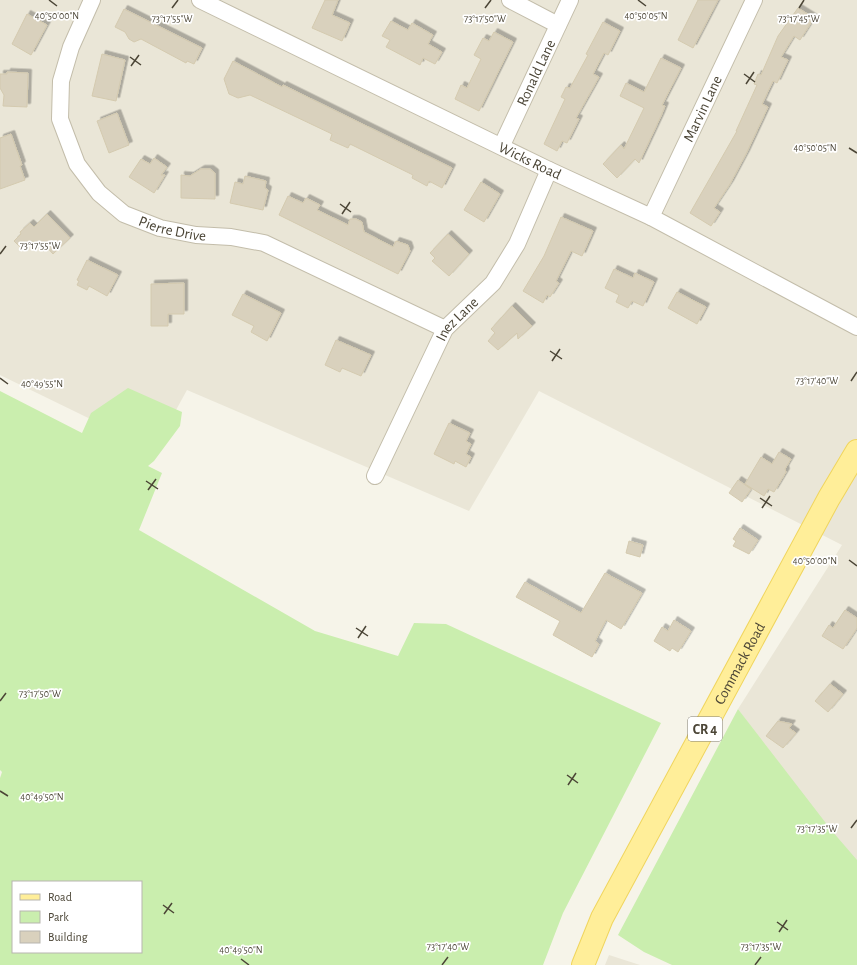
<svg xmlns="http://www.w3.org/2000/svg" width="857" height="965" font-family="'Alegreya Sans',sans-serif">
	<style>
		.residential { fill: #eae6d7 }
		.green { fill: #caeeae; fill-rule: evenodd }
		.building { fill: #d9d1bd; stroke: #d4caaf; filter: url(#shadow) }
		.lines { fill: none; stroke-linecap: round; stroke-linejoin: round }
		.minor-casing { stroke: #c3bdaa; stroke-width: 18 }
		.primary-casing { stroke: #f0d55d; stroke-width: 24 }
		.minor { stroke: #fff; stroke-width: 16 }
		.primary { stroke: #fe9; stroke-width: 22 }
		.ticks { fill: none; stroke: #4b4536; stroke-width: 1.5 }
		.labels { text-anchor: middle; stroke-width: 3.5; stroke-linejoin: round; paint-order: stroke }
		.shield { fill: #fff; stroke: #817d72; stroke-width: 1 }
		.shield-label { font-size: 14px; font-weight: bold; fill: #4b4536 }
		.street-label { font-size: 15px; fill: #4b4536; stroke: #fff }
		.ticks-label { font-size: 10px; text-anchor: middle; fill: #4b4536; stroke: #fff; stroke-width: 3.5; stroke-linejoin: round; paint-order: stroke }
	</style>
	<defs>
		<filter id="shadow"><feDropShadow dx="3.5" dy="-3.5" stdDeviation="0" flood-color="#0004"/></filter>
	</defs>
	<rect width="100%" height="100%" fill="#f6f4e9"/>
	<!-- residential -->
	<g class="residential">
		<polygon points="0,0 857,0 857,870 738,709 842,545 539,391 469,511 187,390 154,450 0,375"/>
		<polygon points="609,955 640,965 605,965"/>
	</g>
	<!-- green -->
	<g class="green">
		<path d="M 128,388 L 182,412 L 180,426 L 154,461 L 148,466 L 162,473 L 139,530 L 315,631 L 398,656 L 414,623 L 446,624 L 661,723 L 563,913 L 543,965 L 0,965 L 0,778 L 2,772 L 0,770 L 0,391 L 82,433 L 91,413 ZM 13,882 L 141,882 L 141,952 L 13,952 Z"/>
		<polygon points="738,709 832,831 857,860 857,965 672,965 644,952 618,935"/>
	</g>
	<!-- building -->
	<g class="building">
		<polygon points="325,0 338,0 332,15 350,23 342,41 312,28"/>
		<polygon points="698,0 718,0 693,48 678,40"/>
		<polygon points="798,8 814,18 800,40 794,36 781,57 788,60 777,83 773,81 762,104 768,107 746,154 730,184 714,208 720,212 711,226 690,213 737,131 736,131 757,85 754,84 758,74 761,75 778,36"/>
		<polygon points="124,9 202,48 194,64 187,61 186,63 141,39 134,42 129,39 125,32 115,27"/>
		<polygon points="27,14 47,25 31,55 12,44"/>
		<polygon points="391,21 408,30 412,23 433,35 428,44 442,52 435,64 423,58 420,65 386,47 390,40 382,36"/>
		<polygon points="603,22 620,31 608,55 604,53 593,74 599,77 576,118 579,119 567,143 562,141 557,151 544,144 565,99 561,97 566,87 570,88 588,55 586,54"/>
		<polygon points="494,32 513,42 479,111 455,99 461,85 467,88 481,59 474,55 483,38 489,41"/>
		<polygon points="102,54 125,60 116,101 92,96"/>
		<polygon points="661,58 681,68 662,105 665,106 661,116 639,163 635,159 617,178 603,164 621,145 624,149 644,108 620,96 626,83 644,92"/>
		<polygon points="233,61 282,87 283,85 452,168 442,188 429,181 427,186 412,178 413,175 350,144 348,148 330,140 332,134 250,95 238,98 229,94 224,79"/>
		<polygon points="7,72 28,73 27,107 3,106 4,95 0,88 0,74 7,74"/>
		<polygon points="117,113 129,145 109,153 97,121"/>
		<polygon points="11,134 22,165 20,166 25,180 0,189 0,138"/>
		<polygon points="154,158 167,167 161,175 165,175 154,193 129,177 141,159 150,164"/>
		<polygon points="201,169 210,169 215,173 215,199 181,198 181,175 190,176"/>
		<polygon points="245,176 266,181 265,188 268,190 263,210 230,203 235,182 243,184"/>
		<polygon points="481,182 500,194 484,222 464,210"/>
		<polygon points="288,196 303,203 306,198 320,205 317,210 348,225 350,219 356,219 362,222 364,232 393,247 396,241 408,245 410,251 398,274 279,215"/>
		<polygon points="47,214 70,238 53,254 42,242 38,246 34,241 32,244 30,242 22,249 14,241 21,234 20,232 30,223 34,227"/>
		<polygon points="561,217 593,231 582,256 571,251 556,281 559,283 550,297 547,295 543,303 523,291 544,256"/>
		<polygon points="448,234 469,254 449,276 432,261 435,258 430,253"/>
		<polygon points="87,260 118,275 107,296 89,286 87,290 77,285 79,281 77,280"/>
		<polygon points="614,269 633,278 635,273 654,282 643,306 632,301 628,308 616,302 619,295 605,288"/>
		<polygon points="184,283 184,314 168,314 168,326 151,326 151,284"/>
		<polygon points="677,292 706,307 697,324 668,308"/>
		<polygon points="243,294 281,313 267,341 251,332 254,326 232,315"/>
		<polygon points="512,306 532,326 518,339 517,333 498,350 488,341 495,333 491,329"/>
		<polygon points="336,340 371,355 361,376 342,368 340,372 325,365"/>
		<polygon points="449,423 470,433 466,441 471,444 466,454 471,457 466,467 455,461 454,464 434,454"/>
		<polygon points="779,452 791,459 785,469 786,472 774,492 768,489 764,496 745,484 761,457 772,464"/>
		<polygon points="738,480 751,489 742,502 729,493"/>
		<polygon points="740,528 758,540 749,554 733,546 736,541 733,539"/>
		<polygon points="629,541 643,545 640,557 626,553"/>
		<polygon points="605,573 642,593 621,629 606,620 595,641 599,644 592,657 553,635 560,621 516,597 525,582 581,613"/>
		<polygon points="845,610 857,618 857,628 843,649 822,636 829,625 833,628"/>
		<polygon points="674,620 691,631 678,652 672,648 670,651 654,641 662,627 668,631"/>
		<polygon points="830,684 843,694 828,712 815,701"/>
		<polygon points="778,721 792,724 789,728 796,733 783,748 766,736"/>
	</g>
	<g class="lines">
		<defs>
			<g id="minor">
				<path id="s1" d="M 92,0 L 71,47 L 61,81 L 60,119 L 77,164 L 99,193 L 124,214 L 160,228 L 196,235 L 231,237 L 264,243 L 445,329"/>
				<path id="s2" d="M 200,0 L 549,170 L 651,217 L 857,327"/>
				<polyline points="510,0 558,25"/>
				<path id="s3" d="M 502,145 L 570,0"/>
				<path id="s4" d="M 651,217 L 754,0"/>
				<path id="s5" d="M 375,476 L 445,329 L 493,283 L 517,244 L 549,170"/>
			</g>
			<g id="primary">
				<path id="s6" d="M 583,965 L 602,918 L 829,498 L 857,451"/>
			</g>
		</defs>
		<!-- minor casing -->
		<use href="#minor" class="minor-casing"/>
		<!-- primary casing -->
		<use href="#primary" class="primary-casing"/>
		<!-- minor -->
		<use href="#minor" class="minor"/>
		<!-- primary -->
		<use href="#primary" class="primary"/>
	</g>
	<!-- ticks -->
	<path class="ticks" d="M 49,0 L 57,6M 638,0 L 646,6M 172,8 L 178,0M 485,8 L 491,0M 799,8 L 804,0M 130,57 L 141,65M 131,66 L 139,55M 744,74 L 755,82M 746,84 L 754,72M 849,148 L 857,153M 340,204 L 351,212M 342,214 L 350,202M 0,254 L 6,246M 550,351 L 562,359M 552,361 L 560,349M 0,378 L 8,384M 851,381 L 857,372M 146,481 L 158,489M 148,490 L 156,479M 760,498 L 772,506M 762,508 L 770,496M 849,560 L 857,566M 356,628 L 368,636M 358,638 L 366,626M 0,701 L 6,693M 567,775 L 578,783M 568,785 L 576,773M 0,791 L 8,796M 851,828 L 857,820M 163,905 L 174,913M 164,914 L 172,903M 777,922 L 788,930M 779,932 L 787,920M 241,959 L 249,965M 442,965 L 448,957M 755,965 L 761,957"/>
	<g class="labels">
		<!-- shield labels -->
		<rect class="shield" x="688" y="717" width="34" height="24" rx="3"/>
		<g class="shield-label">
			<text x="705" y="734">CR 4</text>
		</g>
		<!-- street labels -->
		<g class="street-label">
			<text dy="5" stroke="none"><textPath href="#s3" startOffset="80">Ronald Lane</textPath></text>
			<text dy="5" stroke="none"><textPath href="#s4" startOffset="120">Marvin Lane</textPath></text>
			<text dy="5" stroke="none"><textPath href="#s2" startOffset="367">Wicks Road</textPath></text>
			<text dy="5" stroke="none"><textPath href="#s1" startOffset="293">Pierre Drive</textPath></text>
			<text dy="5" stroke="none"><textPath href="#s5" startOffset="178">Inez Lane</textPath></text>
			<text dy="5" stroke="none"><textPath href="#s6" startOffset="340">Commack Road</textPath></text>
		</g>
	</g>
	<g class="ticks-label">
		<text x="646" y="19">40°50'05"N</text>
		<text x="57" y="19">40°50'00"N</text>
		<text x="172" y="22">73°17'55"W</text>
		<text x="485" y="22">73°17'50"W</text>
		<text x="799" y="22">73°17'45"W</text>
		<text x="815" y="151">40°50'05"N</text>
		<text x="40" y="249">73°17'55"W</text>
		<text x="817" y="384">73°17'40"W</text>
		<text x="42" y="387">40°49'55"N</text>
		<text x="815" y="564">40°50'00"N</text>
		<text x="40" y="697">73°17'50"W</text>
		<text x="42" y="800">40°49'50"N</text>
		<text x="817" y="832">73°17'35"W</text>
		<text x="448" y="950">73°17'40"W</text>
		<text x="761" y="950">73°17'35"W</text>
		<text x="241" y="953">40°49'50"N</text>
	</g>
	<!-- legend -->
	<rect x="12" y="881" width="130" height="72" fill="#ffffff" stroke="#b7b5af"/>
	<rect x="20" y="894" width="20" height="6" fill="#ffee99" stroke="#b7b5af"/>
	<text x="48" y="901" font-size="12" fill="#4b4536">Road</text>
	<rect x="20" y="911" width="20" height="12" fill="#caeeae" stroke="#b7b5af"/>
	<text x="48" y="921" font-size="12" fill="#4b4536">Park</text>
	<rect x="20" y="931" width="20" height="12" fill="#d9d1bd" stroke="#b7b5af"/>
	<text x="48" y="941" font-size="12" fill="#4b4536">Building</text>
</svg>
